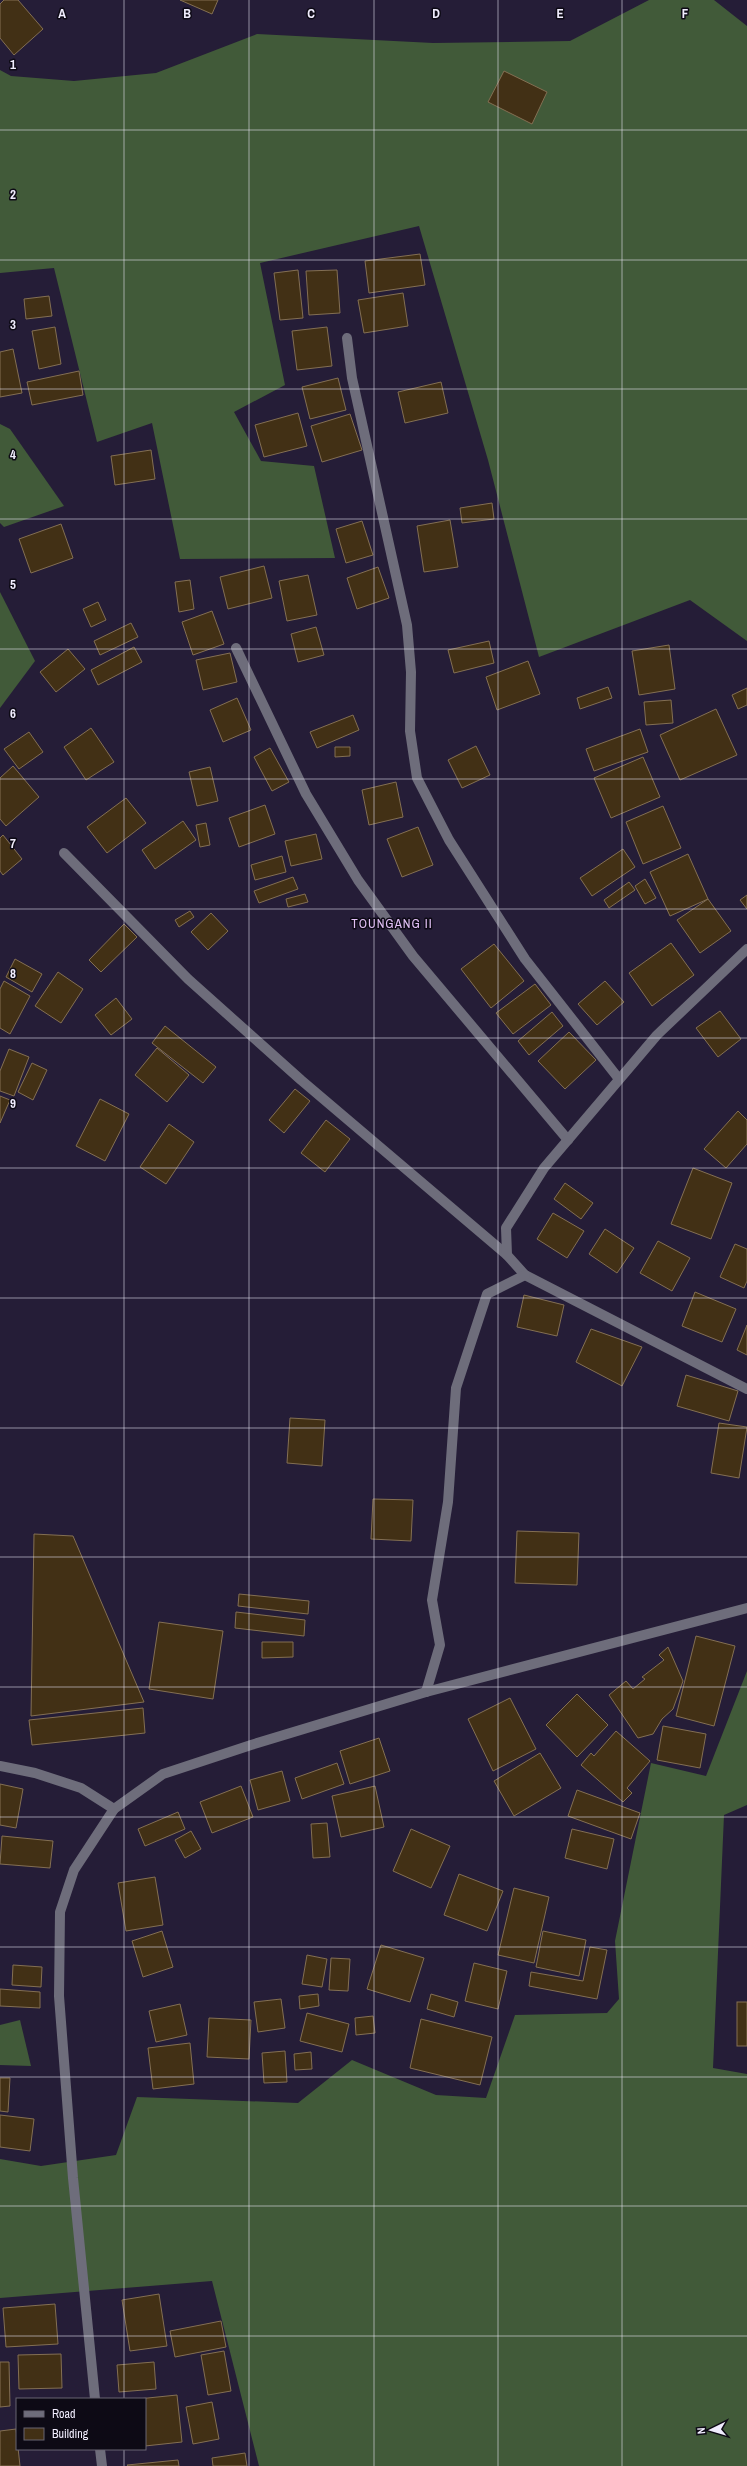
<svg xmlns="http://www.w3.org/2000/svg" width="747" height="2466" font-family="'Archivo Narrow',sans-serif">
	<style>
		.forest { fill: #415a39 }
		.building { fill: #423015; stroke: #836f53 }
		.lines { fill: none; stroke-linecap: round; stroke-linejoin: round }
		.minor { stroke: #6e6d7b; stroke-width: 10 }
		.grid { fill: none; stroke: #f1edfe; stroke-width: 1; stroke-opacity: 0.55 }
		.labels { text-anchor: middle; stroke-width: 3; stroke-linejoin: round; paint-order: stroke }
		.quarter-label { font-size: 13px; letter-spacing: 1px; fill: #e2c1f6; stroke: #0d0a15 }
		.grid-label { font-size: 13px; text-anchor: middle; font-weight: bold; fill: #f1edfe; stroke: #0d0a15; stroke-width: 3; stroke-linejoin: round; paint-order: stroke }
	</style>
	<rect width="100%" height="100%" fill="#251d37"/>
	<!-- forest -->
	<g class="forest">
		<polygon points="649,0 714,0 747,26 747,641 690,600 539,657 488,460 419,226 260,263 285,385 234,412 261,461 314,466 335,558 180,559 152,423 97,442 54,268 0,273 0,70 11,76 74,81 156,73 257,34 433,43 570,41"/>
		<polygon points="0,424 10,429 64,506 4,527 0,523"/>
		<polygon points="0,592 35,661 0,708"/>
		<polygon points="747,1671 747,1805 724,1815 713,2068 747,2074 747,2466 259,2466 212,2281 0,2298 0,2159 41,2166 116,2155 137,2097 298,2103 352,2060 436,2095 486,2098 515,2015 607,2013 619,1999 615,1941 651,1763 706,1776"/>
		<polygon points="20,2020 31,2066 0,2065 0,2025"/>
	</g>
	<!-- building -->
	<g class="building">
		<polygon points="4,0 18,0 43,29 14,55 0,38 0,4"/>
		<polygon points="180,0 218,0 212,14"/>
		<polygon points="504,71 547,92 532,124 488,102"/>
		<polygon points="420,254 425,285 369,293 365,261"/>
		<polygon points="298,270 303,318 280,320 274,273"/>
		<polygon points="337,270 340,313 309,315 306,271"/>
		<polygon points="403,293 408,326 364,333 358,300"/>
		<polygon points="49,296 52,316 26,319 24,299"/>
		<polygon points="55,327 61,364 39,369 32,331"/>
		<polygon points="327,327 332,366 297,370 292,331"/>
		<polygon points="13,349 22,393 0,397 0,352"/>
		<polygon points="79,371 83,395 32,405 27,382"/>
		<polygon points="338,378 346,410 310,419 302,387"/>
		<polygon points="441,382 448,413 405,423 398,392"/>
		<polygon points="298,413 307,446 264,457 255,425"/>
		<polygon points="350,414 362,450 322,462 311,426"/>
		<polygon points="151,450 155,479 115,485 111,456"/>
		<polygon points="492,503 494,519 462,523 460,508"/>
		<polygon points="450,520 458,567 424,572 417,526"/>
		<polygon points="362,521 373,555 346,563 336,529"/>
		<polygon points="61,524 73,558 31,573 19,539"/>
		<polygon points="264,566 272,598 228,609 220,577"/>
		<polygon points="378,567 389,598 357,609 347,578"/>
		<polygon points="308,575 317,615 287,621 279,581"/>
		<polygon points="190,580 194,609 179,612 175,582"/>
		<polygon points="98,602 106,620 91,627 83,609"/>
		<polygon points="212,611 224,644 193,655 182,622"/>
		<polygon points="131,623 138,637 100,655 94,641"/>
		<polygon points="316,627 324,655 298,662 291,634"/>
		<polygon points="489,641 494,663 454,673 448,650"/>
		<polygon points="669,645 675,689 639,695 632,651"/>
		<polygon points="134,647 142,662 98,685 91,670"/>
		<polygon points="68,649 85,669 56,692 40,672"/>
		<polygon points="230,653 237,682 203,690 196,660"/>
		<polygon points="528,661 540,694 497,710 486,677"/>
		<polygon points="608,687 612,698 580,709 577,698"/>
		<polygon points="747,688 747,705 738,709 732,695"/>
		<polygon points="237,698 251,730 223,742 210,710"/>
		<polygon points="671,700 673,723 646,725 644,702"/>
		<polygon points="716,709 737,755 680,780 660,735"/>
		<polygon points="353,715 359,730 317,748 310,732"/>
		<polygon points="91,728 114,762 86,780 64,747"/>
		<polygon points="640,729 648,752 594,771 586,749"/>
		<polygon points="29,732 43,752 19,769 4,749"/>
		<polygon points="476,746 490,775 462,788 448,760"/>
		<polygon points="335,747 350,747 350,756 335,757"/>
		<polygon points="270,748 289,782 272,791 254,757"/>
		<polygon points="643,757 660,797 611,818 594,778"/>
		<polygon points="13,766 39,797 6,826 0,819 0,778"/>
		<polygon points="210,767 218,801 197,806 189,772"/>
		<polygon points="396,782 403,817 369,825 362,790"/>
		<polygon points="126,798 146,823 107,853 87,827"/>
		<polygon points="265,805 275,834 239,847 229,818"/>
		<polygon points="663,806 681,848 643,864 626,822"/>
		<polygon points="183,821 196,840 155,869 142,850"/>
		<polygon points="206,823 210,845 200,847 196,825"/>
		<polygon points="418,827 433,865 402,877 387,839"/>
		<polygon points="316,834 322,859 291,866 285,841"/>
		<polygon points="3,835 22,859 3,875 0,871 0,838"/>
		<polygon points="623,849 635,867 592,896 580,878"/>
		<polygon points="688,854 708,899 670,916 650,872"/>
		<polygon points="282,856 286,872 255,880 251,865"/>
		<polygon points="293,877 298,889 259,903 254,891"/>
		<polygon points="645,879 656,898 645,904 635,886"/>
		<polygon points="629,882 635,890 609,908 604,900"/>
		<polygon points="305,894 308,902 288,907 286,899"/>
		<polygon points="747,895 747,909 740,900"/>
		<polygon points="708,899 731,931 700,953 677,920"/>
		<polygon points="190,911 194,917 179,927 175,920"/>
		<polygon points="211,913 228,931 208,950 191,932"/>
		<polygon points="124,924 137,937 101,972 89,960"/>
		<polygon points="671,943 694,975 652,1006 629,973"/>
		<polygon points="494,944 524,981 491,1008 461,969"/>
		<polygon points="15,959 42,974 32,992 6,977"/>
		<polygon points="58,972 83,989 61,1023 35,1006"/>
		<polygon points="4,981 30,996 10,1034 0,1028 0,989"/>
		<polygon points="605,981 624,1002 597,1025 578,1004"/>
		<polygon points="535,984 551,1005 513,1034 496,1013"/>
		<polygon points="116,998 132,1019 111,1035 95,1015"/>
		<polygon points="720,1011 741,1039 718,1057 696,1028"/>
		<polygon points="552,1012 563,1026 529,1055 518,1041"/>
		<polygon points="165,1026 216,1067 203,1083 152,1043"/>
		<polygon points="569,1032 596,1060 565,1089 538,1061"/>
		<polygon points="157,1048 189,1075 167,1102 135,1075"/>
		<polygon points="9,1049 29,1057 14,1096 0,1091 0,1071"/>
		<polygon points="32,1063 47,1070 33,1100 18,1092"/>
		<polygon points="295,1089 310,1101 284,1133 269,1120"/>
		<polygon points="0,1096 10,1100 0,1123"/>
		<polygon points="100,1099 129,1114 105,1161 76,1146"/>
		<polygon points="738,1111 747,1120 747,1144 726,1168 704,1149"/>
		<polygon points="326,1120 350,1139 325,1172 301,1153"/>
		<polygon points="169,1124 194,1142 166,1184 140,1167"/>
		<polygon points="693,1168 732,1183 711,1239 671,1224"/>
		<polygon points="565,1183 593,1203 581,1219 554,1199"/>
		<polygon points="553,1213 584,1231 567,1258 537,1239"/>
		<polygon points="605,1229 634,1248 617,1273 589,1254"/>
		<polygon points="658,1241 690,1258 672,1291 640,1273"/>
		<polygon points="735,1244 747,1249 747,1281 744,1288 720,1277"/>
		<polygon points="695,1292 736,1309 722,1342 682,1326"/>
		<polygon points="524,1295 564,1305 557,1336 517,1327"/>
		<polygon points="747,1325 747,1355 737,1350"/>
		<polygon points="591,1329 642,1347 622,1386 576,1362"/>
		<polygon points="686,1375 738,1391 729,1421 677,1406"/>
		<polygon points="290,1418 325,1420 322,1466 287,1463"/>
		<polygon points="719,1423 747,1427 739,1478 711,1473"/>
		<polygon points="373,1499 413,1500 411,1541 371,1539"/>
		<polygon points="517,1531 579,1533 577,1585 515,1583"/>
		<polygon points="34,1534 73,1536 144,1702 31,1716"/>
		<polygon points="239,1594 309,1601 308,1614 238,1606"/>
		<polygon points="236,1612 305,1620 304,1636 235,1628"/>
		<polygon points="159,1622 223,1631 213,1699 149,1689"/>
		<polygon points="696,1636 735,1646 714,1726 676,1716"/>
		<polygon points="262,1642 293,1642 293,1657 262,1658"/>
		<polygon points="668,1647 683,1681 673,1709 662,1719 653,1734 638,1738 609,1695 626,1681 633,1689 645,1679 642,1677 664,1660 659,1655"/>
		<polygon points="577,1694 608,1725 577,1757 546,1725"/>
		<polygon points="510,1698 536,1749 493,1771 468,1719"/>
		<polygon points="143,1708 145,1733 32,1745 29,1720"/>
		<polygon points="663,1726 706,1734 700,1768 657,1760"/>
		<polygon points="616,1731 650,1761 627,1788 632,1793 623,1802 581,1765 591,1753 594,1756"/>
		<polygon points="379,1738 390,1771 350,1784 340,1751"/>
		<polygon points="540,1753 561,1788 514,1816 494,1781"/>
		<polygon points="337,1763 344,1784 302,1799 295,1778"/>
		<polygon points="282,1771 290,1801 258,1810 250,1780"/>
		<polygon points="0,1784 23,1789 16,1828 0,1825"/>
		<polygon points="241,1786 253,1817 212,1833 200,1802"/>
		<polygon points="375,1786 384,1827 341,1837 332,1796"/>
		<polygon points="577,1790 640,1813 631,1839 568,1816"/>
		<polygon points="178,1812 185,1829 145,1846 138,1829"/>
		<polygon points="327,1823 330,1857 313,1858 311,1824"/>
		<polygon points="411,1829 450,1846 431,1888 393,1871"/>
		<polygon points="572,1829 614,1839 607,1869 565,1858"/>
		<polygon points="191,1831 201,1849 185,1858 175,1840"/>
		<polygon points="2,1836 53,1841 50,1868 0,1864"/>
		<polygon points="459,1874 503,1891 487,1931 444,1915"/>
		<polygon points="155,1877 163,1925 126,1931 118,1883"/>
		<polygon points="514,1888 549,1897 534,1963 498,1955"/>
		<polygon points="162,1931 173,1967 143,1977 132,1941"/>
		<polygon points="543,1931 586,1940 579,1976 536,1967"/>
		<polygon points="381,1945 424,1958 410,2002 367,1989"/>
		<polygon points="590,1947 607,1950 597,1999 529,1986 531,1972 583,1981"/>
		<polygon points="307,1955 327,1959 322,1987 302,1984"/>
		<polygon points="331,1958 350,1959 348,1991 329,1990"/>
		<polygon points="474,1963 507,1971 498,2009 465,2001"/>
		<polygon points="13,1965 42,1967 41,1987 12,1985"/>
		<polygon points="0,1989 40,1992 40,2008 0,2006"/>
		<polygon points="318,1994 319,2006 300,2009 299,1996"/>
		<polygon points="431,1994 458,2002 454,2017 427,2009"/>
		<polygon points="281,1999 285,2028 258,2032 254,2002"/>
		<rect x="737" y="2002" width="10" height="44"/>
		<polygon points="180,2004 187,2035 156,2042 149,2011"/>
		<polygon points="307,2013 349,2024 342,2052 300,2041"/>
		<polygon points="373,2016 375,2033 356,2035 355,2018"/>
		<polygon points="209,2018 251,2020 249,2059 207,2057"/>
		<polygon points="421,2019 492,2037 480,2085 410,2068"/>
		<polygon points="190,2043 194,2084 153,2089 148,2048"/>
		<polygon points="285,2051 287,2082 264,2083 262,2053"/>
		<polygon points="311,2052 312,2069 295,2070 294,2054"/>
		<polygon points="0,2078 10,2078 8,2112 0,2111"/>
		<polygon points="0,2115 34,2119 30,2151 0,2147"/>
		<polygon points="159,2294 167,2346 130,2351 122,2300"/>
		<polygon points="55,2304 58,2344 6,2347 3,2308"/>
		<polygon points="221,2321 226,2347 175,2357 170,2331"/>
		<polygon points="224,2351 231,2391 208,2395 201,2355"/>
		<polygon points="61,2354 62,2388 19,2389 18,2355"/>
		<polygon points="0,2362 9,2362 10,2406 0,2407"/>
		<polygon points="154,2362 156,2389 119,2392 117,2365"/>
		<polygon points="177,2395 182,2442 145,2446 145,2399 138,2399"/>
		<polygon points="212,2402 219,2439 193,2444 186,2407"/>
		<polygon points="16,2429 20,2466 0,2466 0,2431"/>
		<polygon points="245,2453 247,2466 213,2466 212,2458"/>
		<polygon points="178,2460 179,2466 128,2466 127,2465"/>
	</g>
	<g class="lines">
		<!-- minor -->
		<g class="minor">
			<polyline points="347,338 352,378 407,625 411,672 410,731 417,778 449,840 525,959 619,1079"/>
			<polyline points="236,648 306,794 358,880 413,956 568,1140"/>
			<polyline points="64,853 188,979 301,1080 507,1255"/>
			<polyline points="747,949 657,1035 544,1168 506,1228 507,1255 525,1275 747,1389"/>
			<polyline points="426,1692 440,1645 432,1600 448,1502 456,1388 487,1294 525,1275"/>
			<polyline points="0,1766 35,1773 81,1788 114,1809"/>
			<polyline points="95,2399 73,2178 59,1996 60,1912 74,1870 114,1809 163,1774 251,1745 426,1692 747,1608"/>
			<polyline points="100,2449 102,2466"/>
		</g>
	</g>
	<!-- grid -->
	<path class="grid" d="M 124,0 L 124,2399M 249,0 L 249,2466M 374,0 L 374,2466M 498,0 L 498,2466M 622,0 L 622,2466M 0,130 L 747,130M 0,260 L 747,260M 0,389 L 747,389M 0,519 L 747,519M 0,649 L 747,649M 0,779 L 747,779M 0,909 L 747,909M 0,1038 L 747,1038M 0,1168 L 747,1168M 0,1298 L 747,1298M 0,1428 L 747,1428M 0,1557 L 747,1557M 0,1687 L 747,1687M 0,1817 L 747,1817M 0,1947 L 747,1947M 0,2077 L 747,2077M 0,2206 L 747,2206M 0,2336 L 747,2336M 124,2449 L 124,2466"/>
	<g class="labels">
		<!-- quarter labels -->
		<g class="quarter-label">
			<text x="392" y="928">TOUNGANG II</text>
		</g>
	</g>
	<g class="grid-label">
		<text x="62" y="18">A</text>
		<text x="187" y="18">B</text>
		<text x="311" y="18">C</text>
		<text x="436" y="18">D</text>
		<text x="560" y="18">E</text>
		<text x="685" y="18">F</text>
		<text x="13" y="69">1</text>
		<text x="13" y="199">2</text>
		<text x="13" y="329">3</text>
		<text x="13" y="459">4</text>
		<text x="13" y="589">5</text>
		<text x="13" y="718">6</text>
		<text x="13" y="848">7</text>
		<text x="13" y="978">8</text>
		<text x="13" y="1108">9</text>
	</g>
	<!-- legend -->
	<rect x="16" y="2398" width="130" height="52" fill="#0d0a15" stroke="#686572"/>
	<rect x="24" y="2411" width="20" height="6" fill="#6e6d7b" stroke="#686572"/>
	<text x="52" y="2418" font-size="12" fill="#f1edfe">Road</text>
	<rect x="24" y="2428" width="20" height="12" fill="#423015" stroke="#686572"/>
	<text x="52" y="2438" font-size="12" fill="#f1edfe">Building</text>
	<!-- north arrow -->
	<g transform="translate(711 2430) rotate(265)" stroke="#0d0a15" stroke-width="3" paint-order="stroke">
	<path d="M0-3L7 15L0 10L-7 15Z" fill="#f1edfe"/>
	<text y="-6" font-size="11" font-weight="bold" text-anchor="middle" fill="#f1edfe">N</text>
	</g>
</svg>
